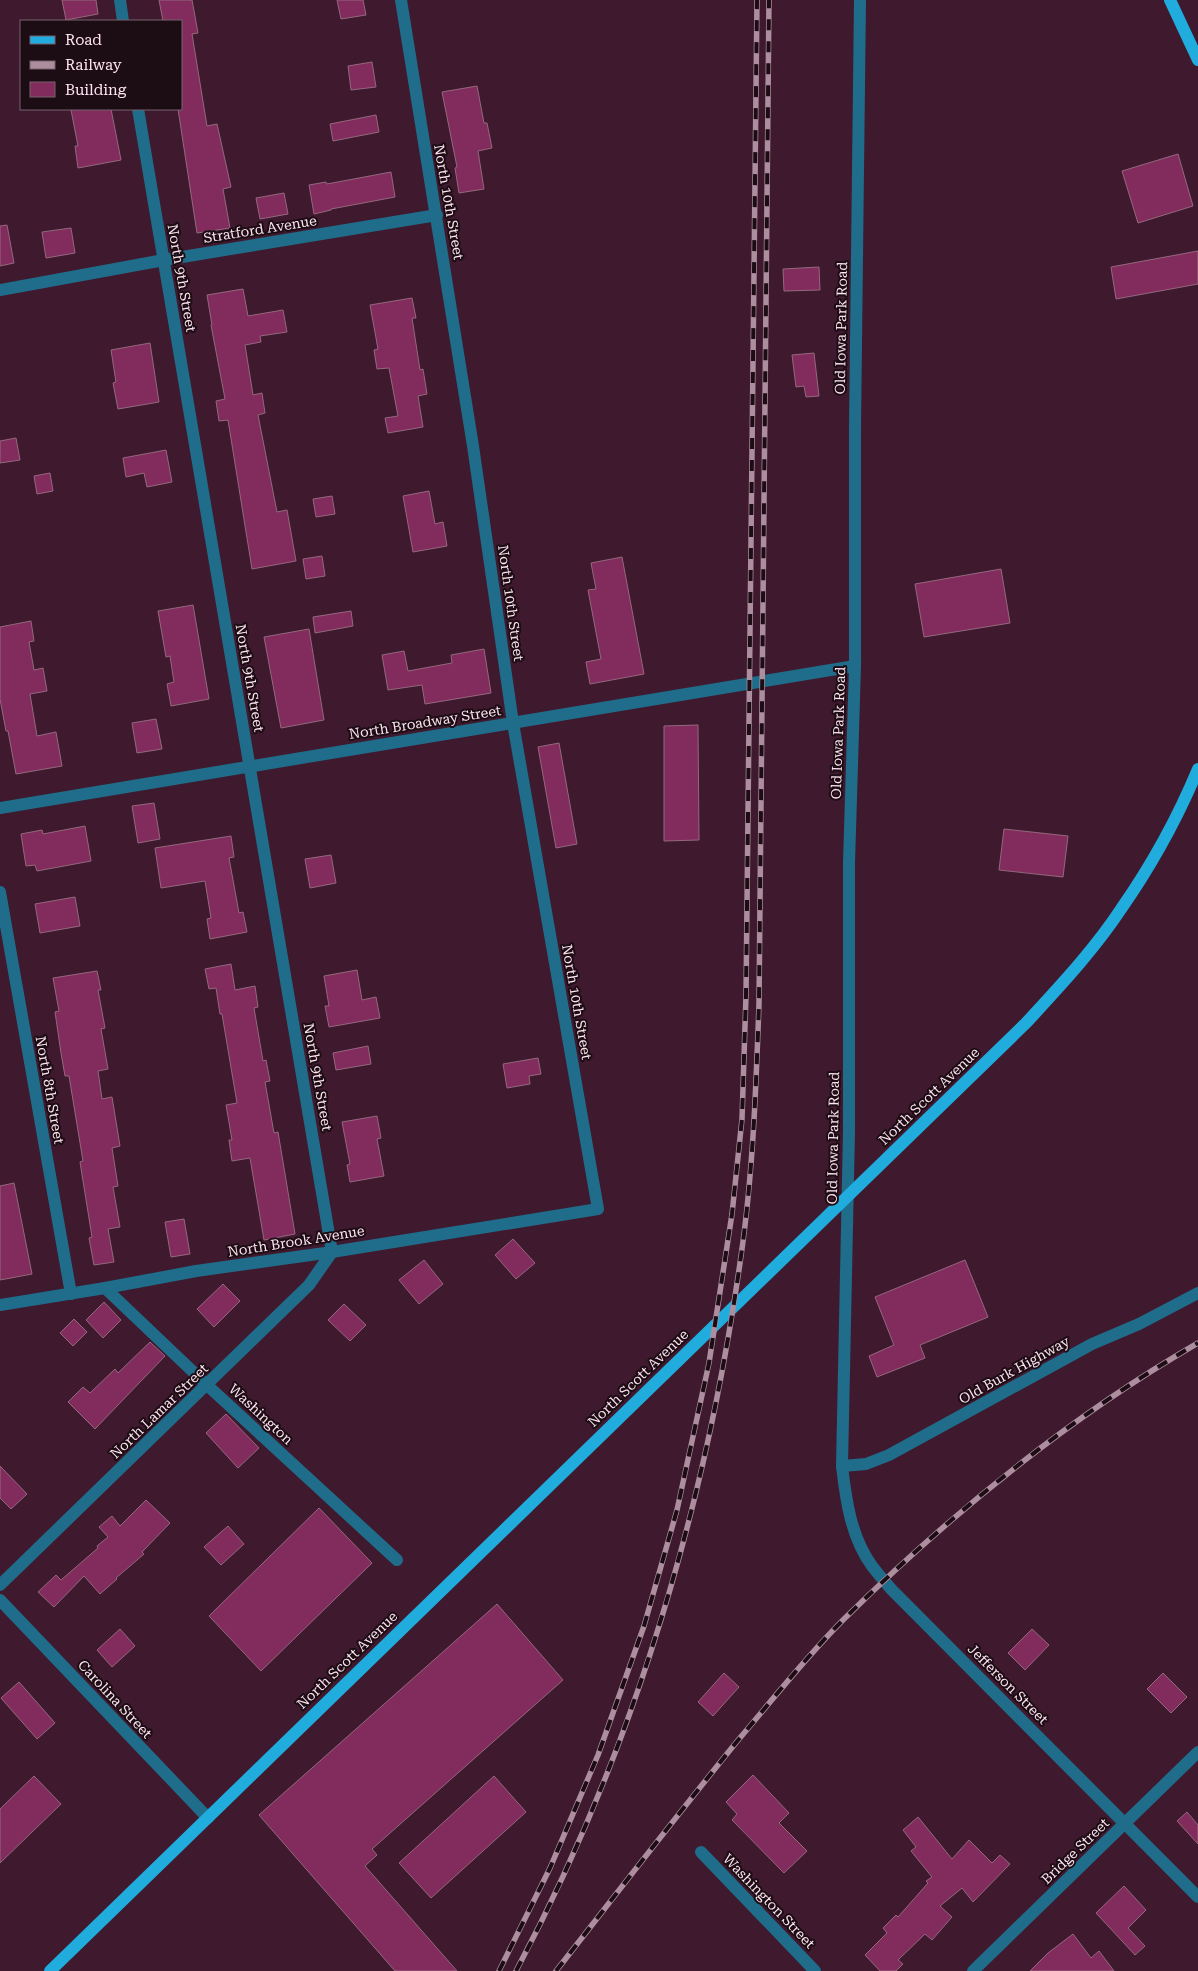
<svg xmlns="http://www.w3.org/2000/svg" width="1198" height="1971" font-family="'Roboto Serif',serif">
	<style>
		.building { fill: #822b5d; stroke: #94687e }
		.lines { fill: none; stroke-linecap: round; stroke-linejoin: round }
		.minor { stroke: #1f6d8a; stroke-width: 12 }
		.major { stroke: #20acdd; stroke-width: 12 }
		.rail-casing { stroke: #ad8e9e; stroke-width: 5.5 }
		.rail { stroke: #1c0c14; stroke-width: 4; stroke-dasharray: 11; stroke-linecap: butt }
		.labels { text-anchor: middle; stroke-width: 4; stroke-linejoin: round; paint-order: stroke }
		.street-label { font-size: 14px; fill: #fee4f0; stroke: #1c0c14 }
	</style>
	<rect width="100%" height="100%" fill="#3f1a2f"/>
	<!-- building -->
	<g class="building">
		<polygon points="62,0 96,0 98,14 66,20"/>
		<polygon points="159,0 192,0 198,33 192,34 207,126 217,124 231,187 223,189 230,228 197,233 178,109 181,109 181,21 163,21"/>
		<polygon points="337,0 363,0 366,15 341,19"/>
		<polygon points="372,62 376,87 351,90 348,66"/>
		<polygon points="477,86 484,123 487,123 492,148 478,151 484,189 459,193 455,168 457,167 442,92"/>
		<polygon points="79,109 111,109 121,160 78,168 75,146 78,146 71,110"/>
		<polygon points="376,115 379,132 333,141 330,124"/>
		<polygon points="1178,154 1193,206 1138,223 1122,171"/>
		<polygon points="391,172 395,197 331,209 331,210 314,214 309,185 326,182 327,184"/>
		<polygon points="284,193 288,214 260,219 256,198"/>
		<polygon points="7,225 14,263 0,266 0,226"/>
		<polygon points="71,228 75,253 46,258 42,232"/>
		<polygon points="1198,251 1198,284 1116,299 1111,267"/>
		<polygon points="819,267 820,290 784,291 783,269"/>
		<polygon points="243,289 248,316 283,310 287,332 260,336 261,342 245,345 253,395 262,393 265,413 258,415 277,512 287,510 296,561 252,569 228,420 219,421 216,401 225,399 211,325 212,325 207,295"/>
		<polygon points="412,298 416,318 412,318 420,370 423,369 427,394 418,396 423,427 388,433 385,418 398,416 389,368 377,369 374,350 378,349 370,305"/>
		<polygon points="150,343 159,402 118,409 113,383 116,382 111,350"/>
		<polygon points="814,353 819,396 806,397 804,386 796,387 792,355"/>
		<polygon points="16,438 20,460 0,463 0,441"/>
		<polygon points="166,450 172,482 147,487 144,473 126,477 123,458"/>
		<polygon points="50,473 53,491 37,494 34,476"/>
		<polygon points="429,491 435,524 443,522 447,546 413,552 403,496"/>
		<polygon points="332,496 335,514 316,517 313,499"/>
		<polygon points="322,556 325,576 306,579 303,559"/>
		<polygon points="622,557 644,674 590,684 586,662 601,659 588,590 596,589 591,563"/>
		<polygon points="1001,569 1010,623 924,637 915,584"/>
		<polygon points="193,605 209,699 171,706 167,684 174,682 170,656 166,657 158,611"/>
		<polygon points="351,611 353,626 315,633 313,617"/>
		<polygon points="31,621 34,641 29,642 34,670 43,668 47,691 30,694 37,736 56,732 62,766 16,774 8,731 6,731 0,699 0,627"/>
		<polygon points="309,629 324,720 281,728 264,637"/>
		<polygon points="484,649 491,693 425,704 422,685 388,690 382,655 404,651 408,671 452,663 451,655"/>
		<polygon points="156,719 162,749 137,753 132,723"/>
		<polygon points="698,725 699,840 664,841 664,726"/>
		<polygon points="559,743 577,844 556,848 538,747"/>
		<polygon points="154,803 160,839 138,843 132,806"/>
		<polygon points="85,826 91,861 37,871 35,865 26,866 21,834 42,830 43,834"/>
		<polygon points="1004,829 1068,836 1063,877 999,870"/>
		<polygon points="231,836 234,857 229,858 239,913 243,912 247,932 210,939 207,919 211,918 205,881 161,888 155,848"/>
		<polygon points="331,855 336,883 310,888 305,859"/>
		<polygon points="75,897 80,926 40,933 35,904"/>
		<polygon points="231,964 235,990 255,986 258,1007 254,1008 263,1061 266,1060 270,1081 265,1082 274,1133 278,1132 295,1234 264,1240 250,1158 232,1161 229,1140 232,1140 226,1105 237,1103 222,1014 220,1014 216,988 209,989 205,969"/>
		<polygon points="357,970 362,1000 376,997 380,1018 329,1027 325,1006 329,1006 324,976"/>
		<polygon points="97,971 101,990 98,990 105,1028 101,1029 108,1069 98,1071 102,1099 112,1097 120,1146 112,1148 118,1186 113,1187 120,1227 108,1229 114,1262 94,1265 89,1238 92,1237 80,1162 83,1161 69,1076 65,1076 61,1053 55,1012 59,1011 53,978"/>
		<polygon points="368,1046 371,1064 336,1070 333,1053"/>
		<polygon points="538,1058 541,1074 529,1076 530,1084 507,1088 503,1064"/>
		<polygon points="377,1116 381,1138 377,1139 384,1176 350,1182 347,1165 350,1164 342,1122"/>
		<polygon points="14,1183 32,1274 0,1280 0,1186"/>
		<polygon points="184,1219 190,1254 171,1257 165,1222"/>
		<polygon points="513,1239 535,1263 516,1279 495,1255"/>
		<polygon points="424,1260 443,1284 419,1304 399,1280"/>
		<polygon points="965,1260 988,1317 920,1345 925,1358 877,1377 869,1356 894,1345 875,1297"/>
		<polygon points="223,1284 240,1301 214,1327 197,1309"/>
		<polygon points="104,1302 121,1320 103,1338 86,1320"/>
		<polygon points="344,1304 366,1325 350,1341 328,1320"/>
		<polygon points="74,1319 87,1332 73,1346 60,1333"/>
		<polygon points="150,1342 165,1356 95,1429 68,1402 83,1387 90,1393 115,1369 118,1373"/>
		<polygon points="226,1414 259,1448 238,1468 206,1433"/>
		<polygon points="0,1466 27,1494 11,1509 0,1498"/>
		<polygon points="146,1500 170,1523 142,1552 144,1554 116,1578 117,1579 100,1594 84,1576 54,1607 38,1592 56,1575 61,1580 98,1548 97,1546 108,1537 99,1527 112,1516 120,1526"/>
		<polygon points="319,1508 372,1563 261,1671 209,1616"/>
		<polygon points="228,1526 244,1544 221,1565 204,1547"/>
		<polygon points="497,1604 563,1680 372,1849 377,1855 365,1866 457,1971 395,1971 259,1815"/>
		<polygon points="120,1629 135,1646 112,1667 97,1650"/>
		<polygon points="1032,1629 1049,1645 1025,1670 1008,1653"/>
		<polygon points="724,1673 739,1687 713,1716 698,1702"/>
		<polygon points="1163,1673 1187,1697 1171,1713 1147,1689"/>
		<polygon points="19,1682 55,1723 37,1739 1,1698"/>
		<polygon points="753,1775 789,1813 779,1823 807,1851 784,1873 732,1820 737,1814 726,1802"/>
		<polygon points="34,1776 61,1804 0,1863 0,1809"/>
		<polygon points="494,1776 526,1812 431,1898 399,1863"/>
		<polygon points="1187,1812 1198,1825 1198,1844 1177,1821"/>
		<polygon points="918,1817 952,1859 969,1840 992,1863 1000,1855 1010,1864 973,1902 962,1888 940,1906 952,1917 932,1940 925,1934 898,1960 903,1964 896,1971 880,1971 865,1955 887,1933 883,1928 896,1915 898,1917 928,1883 926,1881 932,1877 911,1851 916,1847 903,1830"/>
		<polygon points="1124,1886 1146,1910 1128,1928 1145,1946 1135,1955 1096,1913"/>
		<polygon points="1073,1934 1091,1958 1099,1951 1114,1971 1030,1971 1048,1953"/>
	</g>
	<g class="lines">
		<!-- minor -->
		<g class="minor">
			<polyline points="120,0 123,21"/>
			<path d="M 860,0 L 855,428 L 855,666 L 849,863 L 849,1131 L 842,1466 C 846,1501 851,1537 872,1566 C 878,1574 885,1582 892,1590 L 1198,1897"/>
			<polyline points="0,290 164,260 437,215"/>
			<polyline points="0,808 855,666"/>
			<polyline points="0,892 71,1294"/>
			<polyline points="105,1288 207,1385 397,1560"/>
			<polyline points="0,1305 105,1288 196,1271 332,1252 598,1209 513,723 473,446 401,0"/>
			<polyline points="842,1466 866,1464 889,1455 1092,1344 1139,1324 1198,1293"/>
			<polyline points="0,1585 309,1285 332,1252 138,109"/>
			<polyline points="0,1600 208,1818"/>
			<polyline points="701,1852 815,1971"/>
			<polyline points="973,1971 1198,1752"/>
		</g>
		<!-- major -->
		<g class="major">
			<polyline points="1170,0 1198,60"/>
			<path d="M 50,1971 L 1026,1023 C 1059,987 1094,950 1121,909 C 1151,866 1178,817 1198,769"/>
		</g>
		<defs>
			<g id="rail">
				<polyline points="499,1971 550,1868 598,1755 644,1626 677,1510 709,1363 732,1214 742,1119 746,995 757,0"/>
				<path d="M 516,1971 C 634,1749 706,1505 741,1256 C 753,1173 756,1088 759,1004 L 769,0"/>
				<path d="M 556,1971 C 617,1893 677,1815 739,1739 C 773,1699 806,1657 844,1619 C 951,1514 1068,1418 1198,1343"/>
			</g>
		</defs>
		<!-- rail casing -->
		<use href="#rail" class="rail-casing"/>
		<!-- rail -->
		<use href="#rail" class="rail"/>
	</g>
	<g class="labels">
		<!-- street labels -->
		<g class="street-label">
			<text transform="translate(449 202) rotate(80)" y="5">North 10th Street</text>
			<text transform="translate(260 229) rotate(-9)" y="5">Stratford Avenue</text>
			<text transform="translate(182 278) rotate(80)" y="5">North 9th Street</text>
			<text transform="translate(841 328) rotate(-89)" y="5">Old Iowa Park Road</text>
			<text transform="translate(511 603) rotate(82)" y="5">North 10th Street</text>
			<text transform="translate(250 678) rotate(80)" y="5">North 9th Street</text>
			<text transform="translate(425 722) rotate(-9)" y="5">North Broadway Street</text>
			<text transform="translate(838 733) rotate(-88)" y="5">Old Iowa Park Road</text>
			<text transform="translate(577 1002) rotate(80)" y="5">North 10th Street</text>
			<text transform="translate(318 1077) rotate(80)" y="5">North 9th Street</text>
			<text transform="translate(50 1090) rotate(80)" y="5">North 8th Street</text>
			<text transform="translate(929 1096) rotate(-44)" y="5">North Scott Avenue</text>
			<text transform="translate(833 1138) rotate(-89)" y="5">Old Iowa Park Road</text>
			<text transform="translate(296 1241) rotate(-9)" y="5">North Brook Avenue</text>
			<text transform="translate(1014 1370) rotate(-29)" y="5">Old Burk Highway</text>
			<text transform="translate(638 1378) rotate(-44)" y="5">North Scott Avenue</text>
			<text transform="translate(159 1411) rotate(-44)" y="5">North Lamar Street</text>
			<text transform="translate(261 1414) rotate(43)" y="5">Washington</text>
			<text transform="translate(347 1660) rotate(-44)" y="5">North Scott Avenue</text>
			<text transform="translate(1008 1684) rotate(45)" y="5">Jefferson Street</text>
			<text transform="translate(115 1699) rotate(47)" y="5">Carolina Street</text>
			<text transform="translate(1075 1851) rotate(-44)" y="5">Bridge Street</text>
			<text transform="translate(769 1901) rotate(46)" y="5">Washington Street</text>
		</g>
	</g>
	<!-- legend -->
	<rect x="20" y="20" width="162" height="90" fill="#1c0c14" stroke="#76626c"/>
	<rect x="30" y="36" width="25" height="8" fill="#20acdd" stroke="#76626c"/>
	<text x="65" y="45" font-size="15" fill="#fee4f0">Road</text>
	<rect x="30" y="61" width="25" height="8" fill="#ad8e9e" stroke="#76626c"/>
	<text x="65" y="70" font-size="15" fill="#fee4f0">Railway</text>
	<rect x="30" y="82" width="25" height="15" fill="#822b5d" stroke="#76626c"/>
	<text x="65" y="95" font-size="15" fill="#fee4f0">Building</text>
</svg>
